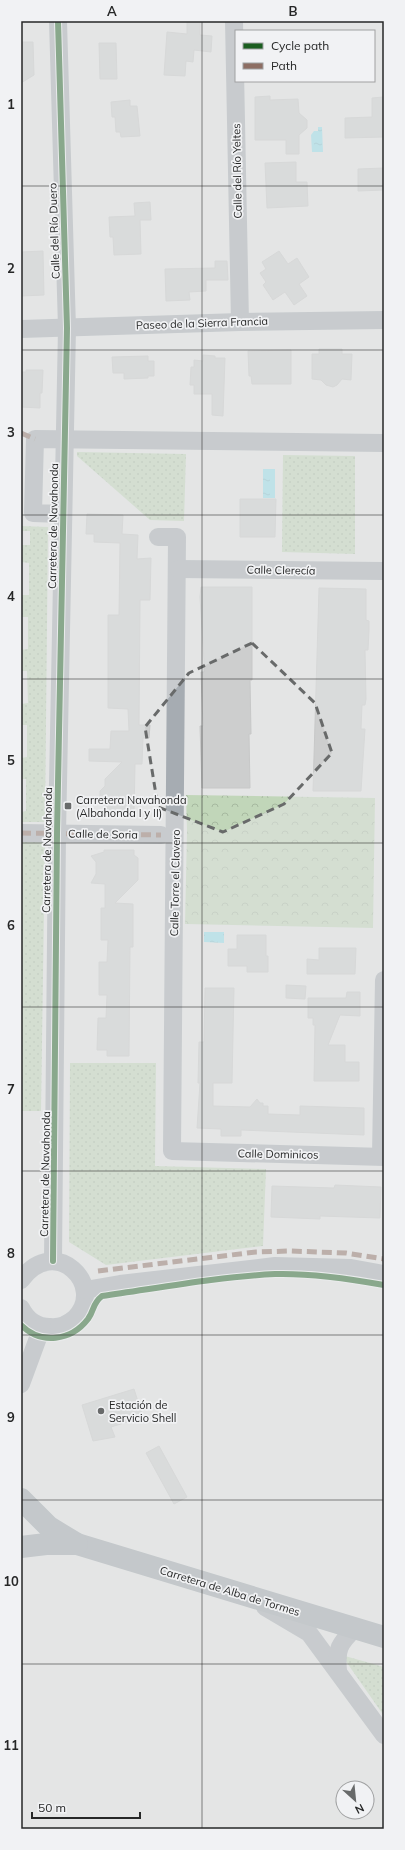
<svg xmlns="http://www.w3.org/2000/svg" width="405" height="1850" font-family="Mulish,sans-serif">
	<defs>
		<pattern id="grass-dots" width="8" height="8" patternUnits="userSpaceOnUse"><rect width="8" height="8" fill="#c1d6b9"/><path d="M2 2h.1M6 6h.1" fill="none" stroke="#a6b89f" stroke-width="1.8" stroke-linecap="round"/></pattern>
		<pattern id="park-crowns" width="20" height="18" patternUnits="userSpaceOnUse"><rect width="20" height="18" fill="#c1d6b9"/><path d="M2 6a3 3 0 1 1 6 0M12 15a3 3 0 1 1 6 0" fill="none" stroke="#a6b89f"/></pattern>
		<pattern id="water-ripples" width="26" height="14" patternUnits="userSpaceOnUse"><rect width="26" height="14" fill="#93ddeb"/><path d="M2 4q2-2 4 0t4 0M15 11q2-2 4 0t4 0" fill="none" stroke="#7fbeca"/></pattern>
	</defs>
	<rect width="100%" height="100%" fill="#e4e5e5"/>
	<!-- grass -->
	<g fill="url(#grass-dots)">
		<path d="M77,452L186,454L184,521L150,520L77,456Z"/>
		<path d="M283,455L355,456V554L282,552Z"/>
		<path d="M21,526L48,527L45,822H21V812L26,811V779H21V758L27,757V725H21V704L28,703L27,671H21V650L28,649V617H21V595H29V563L21,562V545H30V531H21Z"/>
		<path d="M21,841L45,842L41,1111H21Z"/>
		<path d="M70,1063H156L155,1166L266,1169L263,1246L106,1265L69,1242Z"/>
		<path d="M345,1656L384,1667V1716L345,1660Z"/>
	</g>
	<!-- park -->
	<path fill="url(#park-crowns)" d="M186,795L375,798L373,928L185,924L187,831Z"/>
	<!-- water -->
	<g fill="url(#water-ripples)">
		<path d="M318,127H322L323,152H312L311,135L314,131H318Z"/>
		<rect x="263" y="469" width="12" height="29"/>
		<path d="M204,932H224V943L204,942Z"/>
	</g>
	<!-- building -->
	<g fill="#cdcece" stroke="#c7c8c8">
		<path d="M187,21H200V35L212,36L211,52L194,50L193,62L186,61L185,76L164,75L167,32L187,34Z"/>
		<path d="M21,42H33L34,75L21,83Z"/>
		<path d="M99,43H116L117,79H100Z"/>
		<path d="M270,96V100L298,99L299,113L307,120V128L299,135V154H286V140H255V97Z"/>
		<path d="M383,97L384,137L345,138V118L372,117V98Z"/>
		<path d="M130,100V106H137L140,136L121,137L120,132H116L115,117H112L111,102Z"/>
		<path d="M296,162V182H307L308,206L267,208L265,163Z"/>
		<path d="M384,168V190L358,191V169Z"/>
		<path d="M150,202L151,220H140L141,254L114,255L113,237H110L109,217L135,216L134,203Z"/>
		<path d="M43,251L44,295L21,296V252Z"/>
		<path d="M279,251L288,264L297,258L309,277L299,284L307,296L294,305L285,292L273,300L263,285L266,282L260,273L266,269L262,262Z"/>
		<path d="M215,261H227L228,280H206V291L189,292L190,300L166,301L165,269L215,268Z"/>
		<path d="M319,349H342V354H352L351,380L342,379L337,385L333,387L326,385L321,380L312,379V354H319Z"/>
		<path d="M291,350V384H252L251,376H249L248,351Z"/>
		<path d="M203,355L215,356V358H225L223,416L212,415V394H194V385H190L191,367H194V360L203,361Z"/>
		<path d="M148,356V361H154V376H148V378L124,379V373H113L112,357Z"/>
		<path d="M26,370H43L42,393H40V408L21,407V372H26Z"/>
		<path d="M240,499H276L275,537H240Z"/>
		<path d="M87,514L123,515L122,534L138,535L137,559L151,558L150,600H140L139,725H150L149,738H143L142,764H135L134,815H105V805L100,800V791L105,786V779L122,762L89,761V749H110L111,731H129L128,709L108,708V615H119L120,543L94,542V534H86Z"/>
		<path d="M201,587H252V680H250L251,734H249L250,788H202L200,726H203L201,672H204V661L200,597Z"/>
		<path d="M319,588L366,589V620L369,621V630L368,650H365L366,699L365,705H362L361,729H365L361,791H313Z"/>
		<path d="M104,850H134V855L138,858V880L115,903L133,904V947H130L129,1056H107V1050H97L98,1018H106L107,995H99V962H107L108,940H101V908H105V884L91,883L96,874V862L91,856L104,852Z"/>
		<path d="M237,935H266V956H268V972H247V966H228V949H237Z"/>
		<path d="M319,948H356L355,974H307V959L319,960Z"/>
		<path d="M286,985L306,986L305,999L286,998Z"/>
		<path d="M205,988H234L232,1083H213V1106L250,1107L257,1099L260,1103H263V1106H268V1114L300,1115V1106L364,1108V1135L241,1130V1136H221V1129L197,1128L200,1083H198L199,1042H204Z"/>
		<path d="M347,992H360V1016L340,1015L328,1045H345V1062H359V1081H314L315,1025H313V1018H308V998H346Z"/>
		<path d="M335,1185L381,1187L380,1218L320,1216V1219L271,1217L272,1186L334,1188Z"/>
		<path d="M134,1389L143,1417L111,1427L115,1437L93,1441L82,1405Z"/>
		<path d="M159,1446L187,1497L174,1504L146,1453Z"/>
	</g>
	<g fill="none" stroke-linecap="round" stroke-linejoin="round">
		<!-- minor -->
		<g stroke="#a6acb2" stroke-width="18">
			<path d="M234,21L240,322"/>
			<path d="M21,329L240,322L384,320"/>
			<path d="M63,514L33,513L35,439L384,443"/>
			<path d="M158,537H177L172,1151L384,1157"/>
			<path d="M178,569L384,571"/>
			<path d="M21,833L161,835"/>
			<path d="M381,1156L384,980"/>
			<path d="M53,1261L57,834L67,328L58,21"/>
			<path d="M21,1280C55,1233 107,1286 75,1318C68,1324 59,1328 50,1327C37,1327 27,1320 21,1308"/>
			<path d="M85,1290L120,1284L275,1266L351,1268L384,1274"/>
			<path d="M21,1384L42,1327"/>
			<path d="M265,1607L309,1633L384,1735"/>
			<path d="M338,1671C336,1649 339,1644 355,1628"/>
		</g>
		<!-- major -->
		<g stroke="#9da4aa" stroke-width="22">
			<path d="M21,1499L49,1527L77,1544L384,1637"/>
			<path d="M21,1547L46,1544H77"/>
		</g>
		<!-- quiet -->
		<g stroke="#8d6e63" stroke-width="5" stroke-dasharray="10 5" stroke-linecap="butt">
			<path d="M21,433L35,439"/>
			<path d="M21,833L161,835"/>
			<path d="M98,1271L256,1252L290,1251L346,1253L384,1259"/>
		</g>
		<!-- cycleway casing -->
		<g stroke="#f1f2f4" stroke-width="8">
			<g id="cycleway">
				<path d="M53,1261L57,834L67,328L58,21"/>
				<path d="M21,1325C41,1345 71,1341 88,1319C95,1309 92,1304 102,1296C159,1288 217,1277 275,1274C309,1273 351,1279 384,1285"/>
			</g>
		</g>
		<!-- cycleway -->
		<use href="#cycleway" stroke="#1b5e20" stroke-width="6"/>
	</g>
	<!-- marked area -->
	<path d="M0 0H405V1850H0ZM252,643L315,703L332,753L284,804L223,832L158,807L145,727L189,673Z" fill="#e4e5e5" fill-opacity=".55" fill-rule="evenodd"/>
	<path fill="none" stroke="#686a6a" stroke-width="3" stroke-dasharray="8 5" stroke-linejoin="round" d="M252,643L315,703L332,753L284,804L223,832L158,807L145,727L189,673Z"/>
	<!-- grid -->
	<path fill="none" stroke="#262727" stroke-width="1" stroke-opacity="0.55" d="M202,21V1829M21,186H384M21,350H384M21,515H384M21,679H384M21,843H384M21,1007H384M21,1171H384M21,1335H384M21,1500H384M21,1664H384"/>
	<!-- markers -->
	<g fill="#686a6a" stroke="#f1f2f4" stroke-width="1.5">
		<rect x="64" y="802" width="8" height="8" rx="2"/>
		<circle cx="101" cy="1411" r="4"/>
	</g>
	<g text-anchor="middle" stroke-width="3.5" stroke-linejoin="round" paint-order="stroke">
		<!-- street labels -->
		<g font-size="11" fill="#262727" stroke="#f1f2f4">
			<text transform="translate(237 171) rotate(-91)" y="4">Calle del Río Yeltes</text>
			<text transform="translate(54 231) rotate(-92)" y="4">Calle del Río Duero</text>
			<text transform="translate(202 323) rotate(-2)" y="4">Paseo de la Sierra Francia</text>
			<text transform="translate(53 526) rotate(-89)" y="4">Carretera de Navahonda</text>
			<text transform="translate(281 570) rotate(1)" y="4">Calle Clerecía</text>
			<text transform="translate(103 834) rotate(1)" y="4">Calle de Soria</text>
			<text transform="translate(47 850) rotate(-89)" y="4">Carretera de Navahonda</text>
			<text transform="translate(175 883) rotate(-89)" y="4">Calle Torre el Clavero</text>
			<text transform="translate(278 1154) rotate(1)" y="4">Calle Dominicos</text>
			<text transform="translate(45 1174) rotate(-89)" y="4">Carretera de Navahonda</text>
			<text transform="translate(230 1591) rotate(17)" y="4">Carretera de Alba de Tormes</text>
		</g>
		<!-- poi labels -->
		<g font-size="11" fill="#262727" stroke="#f1f2f4" text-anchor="start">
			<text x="76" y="804">Carretera Navahonda<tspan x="76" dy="13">(Albahonda I y II)</tspan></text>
			<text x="109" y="1409">Estación de<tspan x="109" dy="13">Servicio Shell</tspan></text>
		</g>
	</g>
	<!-- border -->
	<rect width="405" height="1850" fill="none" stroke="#f1f2f4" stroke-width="44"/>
	<!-- legend -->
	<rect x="235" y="30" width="140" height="52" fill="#f1f2f4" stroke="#a0a1a2"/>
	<rect x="243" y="43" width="20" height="6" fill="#1b5e20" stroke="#a0a1a2"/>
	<text x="271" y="50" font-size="12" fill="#262727">Cycle path</text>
	<rect x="243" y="63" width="20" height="6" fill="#8d6e63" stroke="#a0a1a2"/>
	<text x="271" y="70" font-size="12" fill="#262727">Path</text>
	<!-- north arrow -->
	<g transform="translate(355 1800) rotate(153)"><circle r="19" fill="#f1f2f4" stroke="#a0a1a2"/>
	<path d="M0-3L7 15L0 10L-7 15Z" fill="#686a6a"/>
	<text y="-6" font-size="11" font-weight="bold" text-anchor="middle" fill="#262727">N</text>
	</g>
	<!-- scale -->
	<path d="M32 1812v6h108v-6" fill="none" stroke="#262727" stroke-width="2"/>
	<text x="38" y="1812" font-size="12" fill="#262727" stroke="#f1f2f4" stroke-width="3" paint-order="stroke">50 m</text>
	<rect x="22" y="22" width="361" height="1806" fill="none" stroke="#262727" stroke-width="1.5"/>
	<g font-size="13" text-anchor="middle" font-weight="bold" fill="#262727">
		<text x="112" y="16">A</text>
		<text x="293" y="16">B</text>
		<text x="11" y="109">1</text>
		<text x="11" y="273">2</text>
		<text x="11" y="437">3</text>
		<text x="11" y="601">4</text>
		<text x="11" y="765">5</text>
		<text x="11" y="930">6</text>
		<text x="11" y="1094">7</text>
		<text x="11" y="1258">8</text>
		<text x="11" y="1422">9</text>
		<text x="11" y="1586">10</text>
		<text x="11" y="1750">11</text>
	</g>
</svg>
